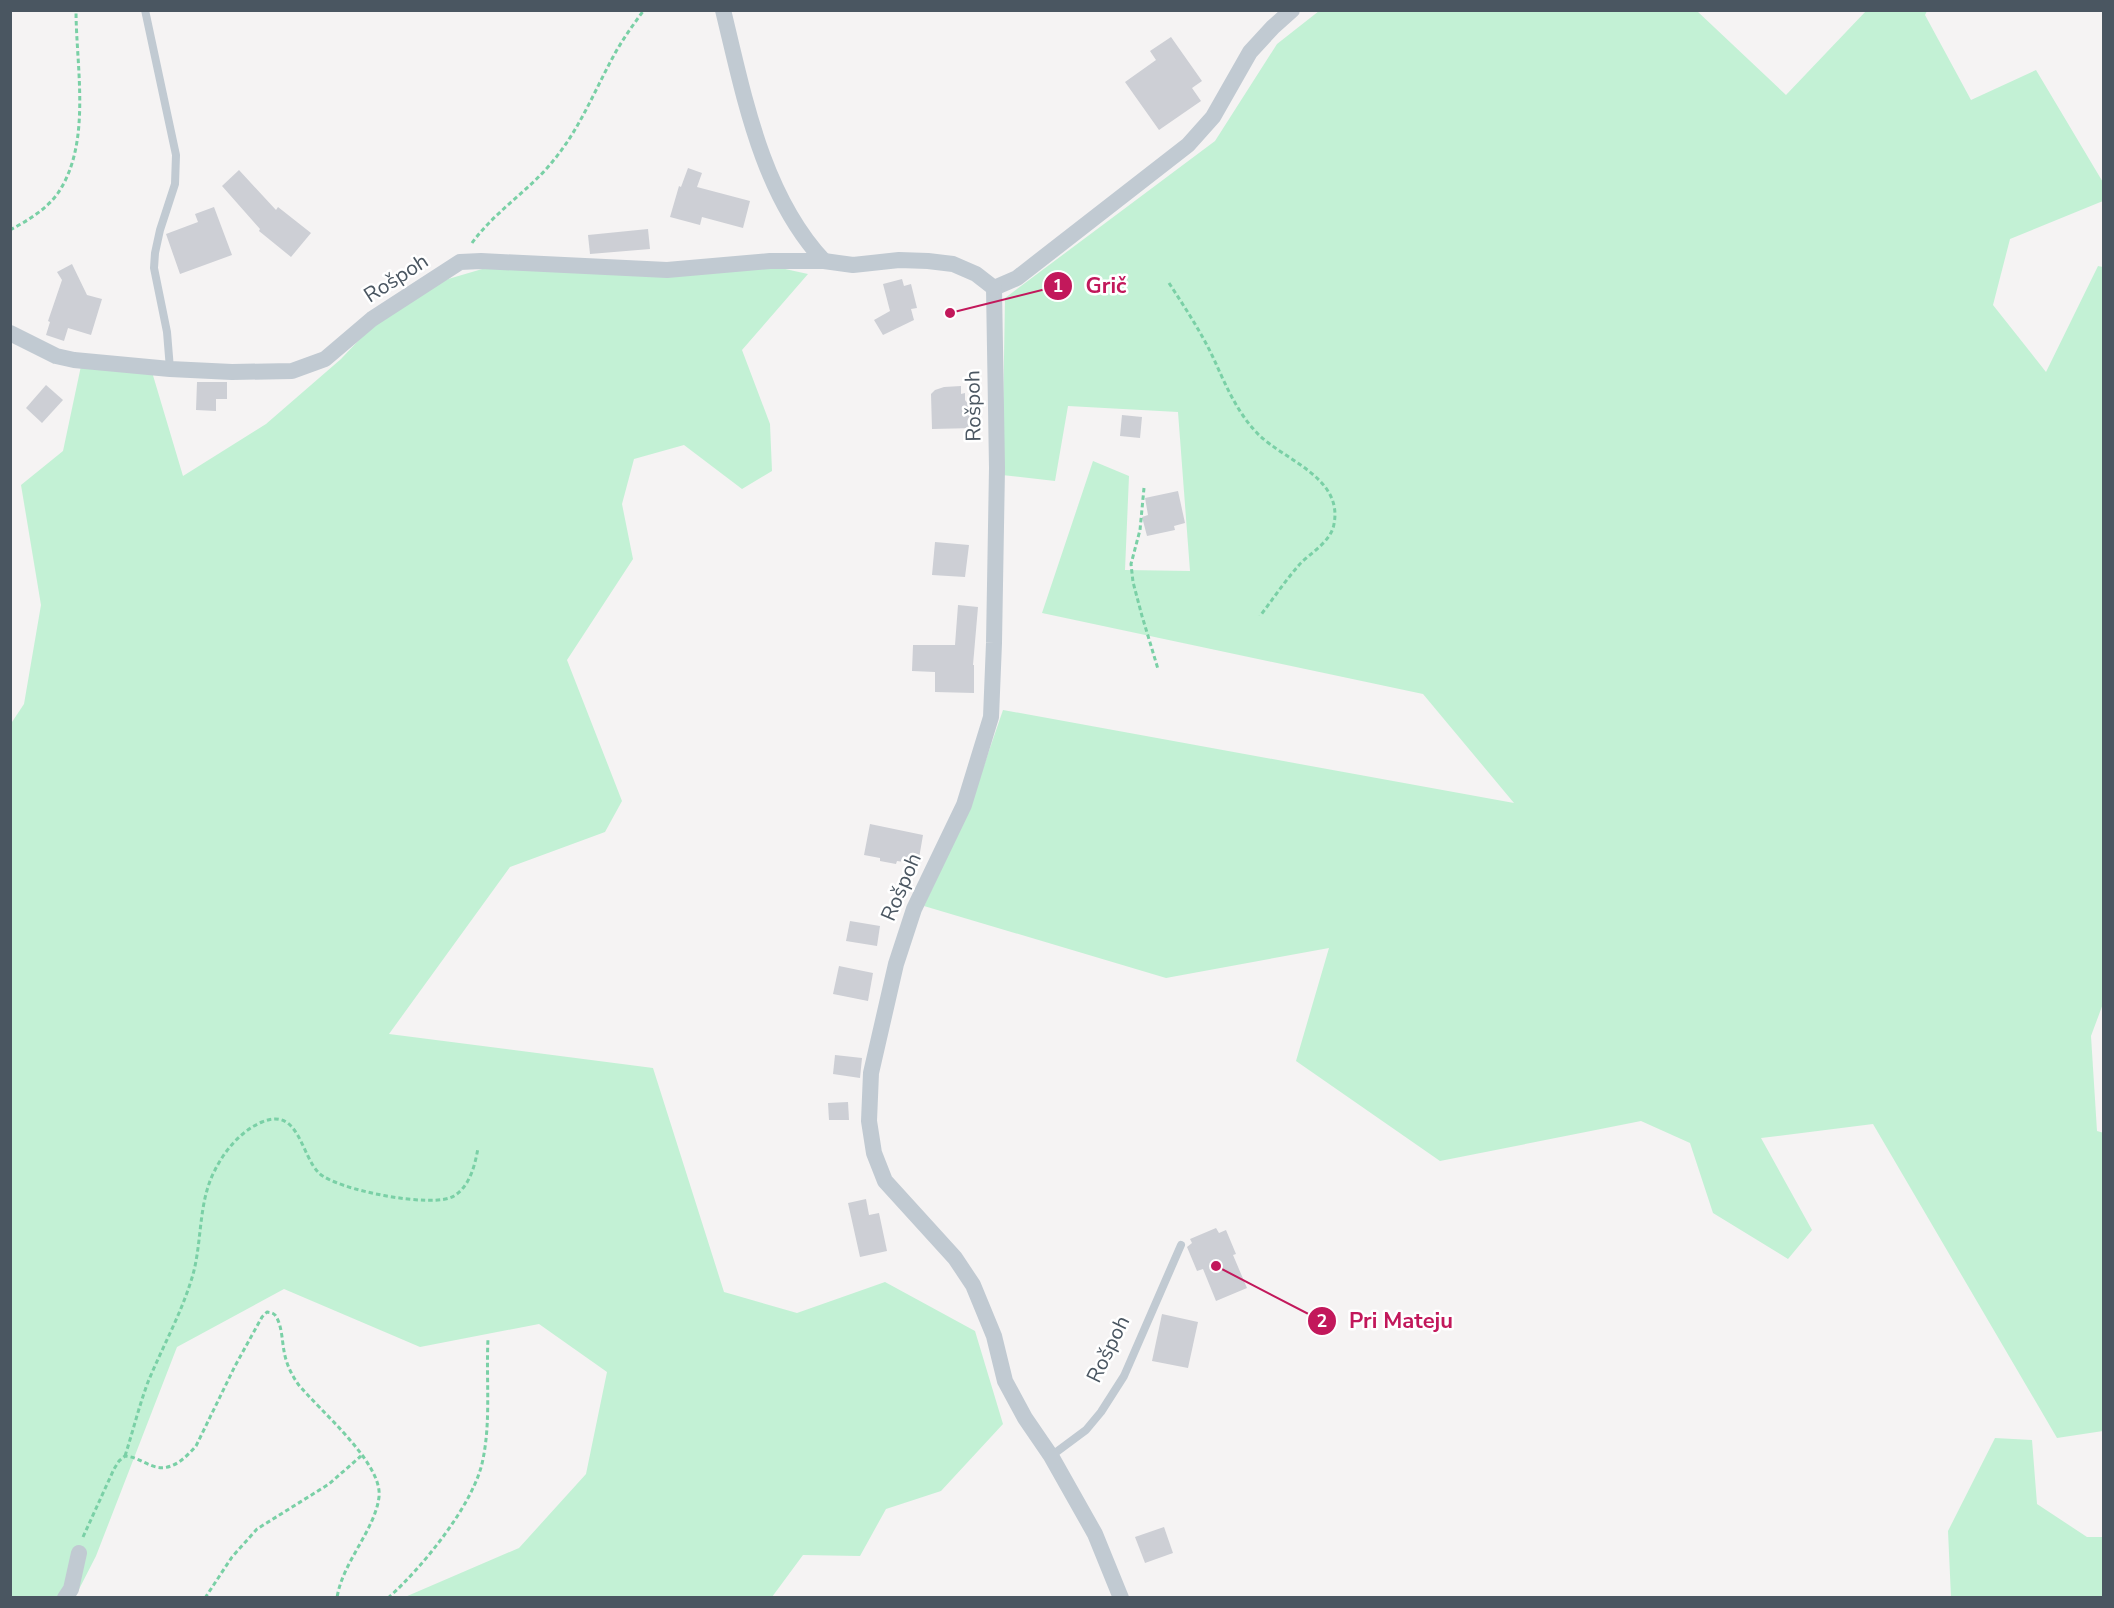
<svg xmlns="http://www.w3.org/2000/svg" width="2114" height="1608" font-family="'Nunito Sans',sans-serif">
	<rect width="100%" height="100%" fill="#f5f3f3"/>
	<!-- green -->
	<g fill="#c3f1d5">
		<path d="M1319,11H1697L1786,95L1866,11H1927L1925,15L1971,100L2036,70L2104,184L2103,201L2010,239L1993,305L2046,372L2098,266L2103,267L2104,1001L2091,1036L2097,1131L2104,1133L2103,1431L2057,1438L1873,1124L1761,1138L1812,1230L1788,1259L1713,1213L1690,1143L1641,1121L1440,1161L1296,1061L1329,948L1166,978L924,906L969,809L1003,710L1514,803L1423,694L1042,613L1093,461L1129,476L1125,570L1190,571L1178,412L1068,406L1055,481L1002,475L1005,298L1215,141L1277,44Z"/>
		<path d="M489,267H776L808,274L742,350L770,424L772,471L742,489L684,445L634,459L622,504L633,559L567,660L622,801L605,832L510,867L389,1034L653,1068L724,1292L797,1313L885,1282L975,1331L1003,1424L941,1491L886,1509L860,1556L803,1555L772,1597H405L519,1548L586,1474L607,1372L539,1324L420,1347L284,1289L177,1347L96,1556L75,1597L11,1598L10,725L24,704L41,605L21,485L63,451L81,366L152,372L183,476L266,424L341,359L376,322L438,282Z"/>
		<path d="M1995,1438L2032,1440L2037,1504L2087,1537H2103V1597H1951L1948,1531Z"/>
	</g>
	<!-- building -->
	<g fill="#cdcfd5">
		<path d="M1171,37L1202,81L1192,88L1201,101L1159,130L1125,82L1156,60L1150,51Z"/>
		<path d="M688,168L702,173L697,187L750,201L743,228L702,217L700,225L670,217L679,186L681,187Z"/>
		<path d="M239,170L276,210L278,207L311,233L291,257L259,231L260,229L222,186Z"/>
		<path d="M214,207L232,255L180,274L166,234L198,222L195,214Z"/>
		<path d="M648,229L650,249L590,254L588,235Z"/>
		<path d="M72,264L87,295L102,299L91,335L68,328L64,341L46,335L50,322L48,321L62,280L57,272Z"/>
		<path d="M902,279L904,286L911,284L917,308L911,309L914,320L883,335L874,320L890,311L883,284Z"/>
		<path d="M197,382H227V399H216V411L196,410Z"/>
		<path d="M46,385L63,400L42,423L26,408Z"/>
		<path d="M961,386V394L965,393V400L974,412L975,428L932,429L931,394L935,390L944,387Z"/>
		<path d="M1122,415L1142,417L1140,438L1120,436Z"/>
		<path d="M1178,491L1185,523L1174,526L1175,530L1147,536L1142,517L1148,515L1145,498Z"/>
		<path d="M935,542L969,545L965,577L932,575Z"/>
		<path d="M958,605L978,607L973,665H974V693L935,692V672L912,671L913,645H955Z"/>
		<path d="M870,824L923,835L918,864L897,861L896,864L880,861V858L864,855Z"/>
		<path d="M850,921L880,926L877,946L846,941Z"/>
		<path d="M839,966L873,973L868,1001L833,994Z"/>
		<path d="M835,1055L862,1058L860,1078L833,1074Z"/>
		<path d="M848,1102L849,1120H829L828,1103Z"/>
		<path d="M866,1199L869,1215L879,1213L887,1251L860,1257L848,1203Z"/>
		<path d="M1216,1228L1219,1233L1226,1230L1236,1254L1233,1255L1247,1288L1216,1301L1203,1269L1197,1271L1187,1247L1192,1243L1190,1239Z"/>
		<path d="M1162,1314L1198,1322L1188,1368L1152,1361Z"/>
		<path d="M1164,1527L1173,1553L1145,1563L1135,1537Z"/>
	</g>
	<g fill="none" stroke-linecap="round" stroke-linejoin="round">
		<!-- path -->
		<g stroke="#7ad0a6" stroke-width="3" stroke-dasharray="4.5 3" stroke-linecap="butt">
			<path d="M10,230C27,221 47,209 58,193C92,143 76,67 76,10"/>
			<path d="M472,243C494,212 529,191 553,161C579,130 594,92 613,57C622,40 633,25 644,10"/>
			<path d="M1169,283C1184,306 1199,329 1211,353C1225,383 1236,412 1259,435C1286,461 1343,478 1334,524C1331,542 1310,553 1299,565C1285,581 1273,599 1260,616"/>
			<path d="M1144,488L1140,530L1131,564L1133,582L1142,616L1158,669"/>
			<path d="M125,1456C133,1431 139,1406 148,1382C162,1348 180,1316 191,1281C203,1245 197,1204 215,1170C225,1150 241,1131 262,1122C299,1106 301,1156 319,1173C336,1190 434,1209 454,1196C470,1186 475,1165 478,1148"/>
			<path d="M83,1537L114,1469L119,1461L125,1456C137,1457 145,1464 156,1467C173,1471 186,1457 196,1446L235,1366L262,1317L267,1312C271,1313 272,1312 275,1315C282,1324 282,1341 284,1351C286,1363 291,1374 298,1384C319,1410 383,1463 379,1497C375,1530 342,1563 337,1598"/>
			<path d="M205,1598L232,1557L257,1529L329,1484L361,1456"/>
			<path d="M388,1598C422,1568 475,1503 483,1459C491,1420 486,1378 488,1339"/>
		</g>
		<!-- service -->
		<g stroke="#c1cad2" stroke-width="8">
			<path d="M145,10L176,155L175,184L160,230L155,253L154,268L167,332L170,369"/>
			<path d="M1051,1456L1086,1430L1101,1412L1124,1376L1181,1245"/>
		</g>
		<!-- minor -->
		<g stroke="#c1cad2" stroke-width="16">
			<path d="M723,10C744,96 762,195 824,261"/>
			<path d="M994,288L997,468L994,643L991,717L964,805L914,909L896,964L871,1073L869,1121L874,1153L885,1181L955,1258L973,1285L994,1336L1005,1381L1025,1418L1051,1456L1095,1534L1121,1598"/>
			<path d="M994,288L1017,278L1188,145L1213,117L1250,52L1273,27L1292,10"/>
			<path d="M10,333L56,356L74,360L170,369L232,372L292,371L325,359L372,319L460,262L481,261L667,270L770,261H824L853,265L899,260L928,261L953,264L976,274L994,288"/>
			<path d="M65,1598L71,1589L79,1553"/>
		</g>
	</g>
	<g text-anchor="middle" stroke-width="5" stroke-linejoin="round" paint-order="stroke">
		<!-- street labels -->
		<g font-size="21" fill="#4a5661" stroke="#fff">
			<text transform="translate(396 278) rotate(-33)" y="7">Rošpoh</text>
			<text transform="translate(973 406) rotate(-91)" y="7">Rošpoh</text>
			<text transform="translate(901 887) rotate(-67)" y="7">Rošpoh</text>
			<text transform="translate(1108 1349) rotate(-64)" y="7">Rošpoh</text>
		</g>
	</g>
	<!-- callouts -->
	<path fill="none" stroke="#c2185b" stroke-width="2" d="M950 313L1058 286M1216 1266L1322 1321"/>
	<g fill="#c2185b" stroke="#fff" stroke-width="2">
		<circle cx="950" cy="313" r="6"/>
		<circle cx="1216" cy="1266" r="6"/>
		<circle cx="1058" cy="286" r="15"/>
		<circle cx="1322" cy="1321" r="15"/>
	</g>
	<g font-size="18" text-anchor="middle" font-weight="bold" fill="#fff">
		<text x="1058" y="292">1</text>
		<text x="1322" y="1327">2</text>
	</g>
	<g font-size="22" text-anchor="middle" font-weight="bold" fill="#c2185b" stroke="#fff" stroke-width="5" stroke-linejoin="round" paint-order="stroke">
		<text x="1106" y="293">Grič</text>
		<text x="1401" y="1328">Pri Mateju</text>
	</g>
	<!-- border -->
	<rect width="2114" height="1608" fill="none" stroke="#4a5661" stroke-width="24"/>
</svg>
